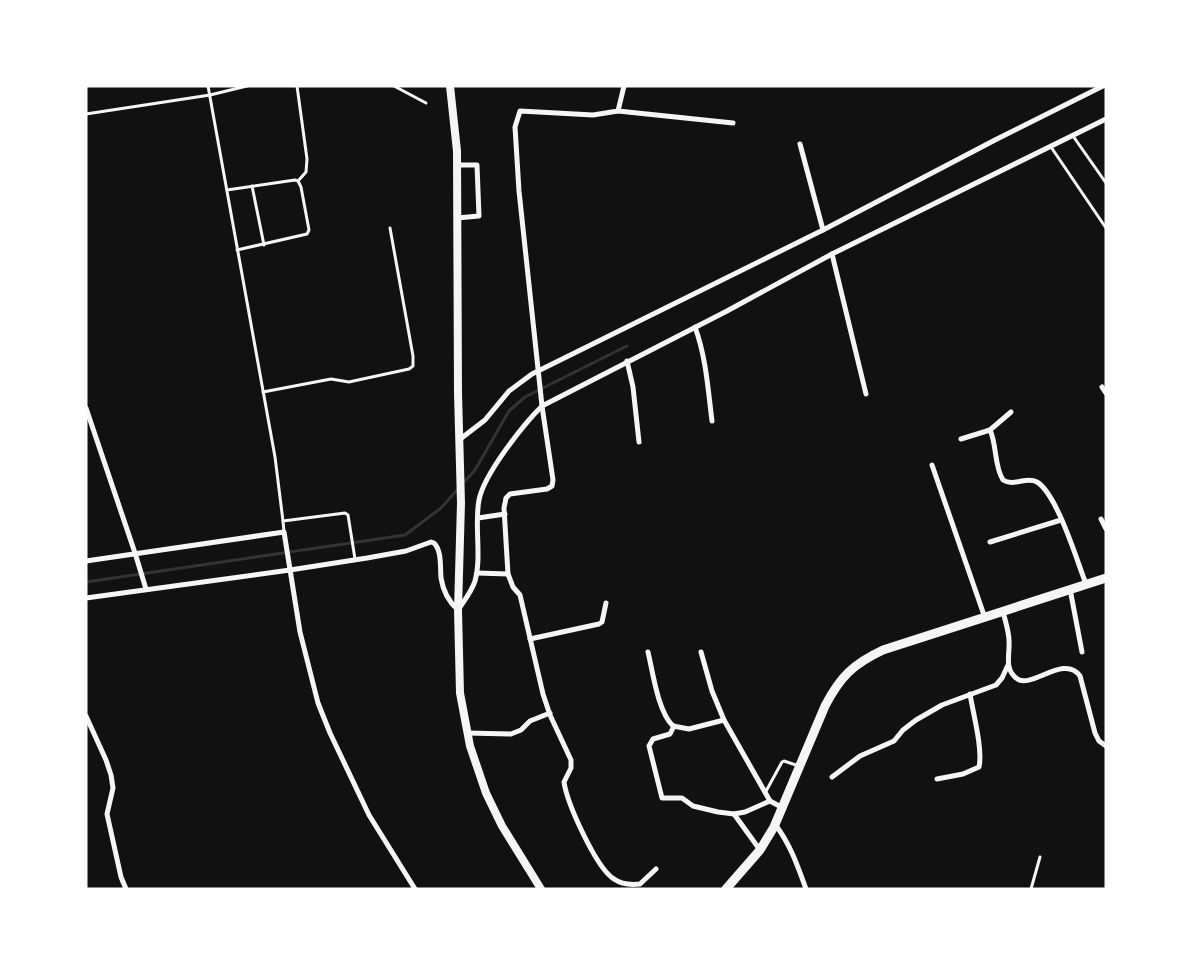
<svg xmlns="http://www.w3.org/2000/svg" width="1192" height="975" font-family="'Work Sans',sans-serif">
	<rect width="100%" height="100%" fill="#111"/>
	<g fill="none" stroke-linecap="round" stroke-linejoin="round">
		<!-- stream -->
		<path stroke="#333" stroke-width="3" d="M86,582L405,535L441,508L475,470L509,411L525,397L627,346"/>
		<!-- service -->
		<g stroke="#f5f5f5" stroke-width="3">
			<path d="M208,86L275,457L283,521"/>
			<path d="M297,86L307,159L306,172L298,181"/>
			<path d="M394,86L426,103"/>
			<path d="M86,114L210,95L247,86"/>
			<path d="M1073,136L1106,183"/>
			<path d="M1051,147L1106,228"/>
			<path d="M252,186L264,245"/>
			<path d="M227,190L295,180L298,181L301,187L309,230L307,234L237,250"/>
			<path d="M263,392L331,379L349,382L358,380L409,369L413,366V356L390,228"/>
			<path d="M284,532L283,521L345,513L348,515L355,559"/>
			<path d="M765,793L782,762L784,761L799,766"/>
			<path d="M1031,889L1040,857"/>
		</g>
		<!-- minor -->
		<g stroke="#f5f5f5" stroke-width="5">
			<path d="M624,86L618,111L593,115L520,111L515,127L519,191L542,406L553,480L552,486L547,489L510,494L506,498L504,508L508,574L513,587L520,595L543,694L550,715L571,760V768L564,782C567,803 596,868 614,879C621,884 631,885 640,884L656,869"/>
			<path d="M618,111L733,123"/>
			<path d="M800,144L823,230"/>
			<path d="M457,165H477L479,216L457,218"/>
			<path d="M832,254L866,394"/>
			<path d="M695,327C706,357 708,389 712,421"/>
			<path d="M627,361L633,387L639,442"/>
			<path d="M1102,387L1106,393"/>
			<path d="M86,408L135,553L146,589"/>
			<path d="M990,430L1011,412"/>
			<path d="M961,439L990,430C997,445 994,466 1003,480C1014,487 1026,476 1037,482C1057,494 1077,561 1086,584"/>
			<path d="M459,440L485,420L509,391L532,374L823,230L995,140L1103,86"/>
			<path d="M932,465L985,618"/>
			<path d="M478,518L505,514"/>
			<path d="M1101,519L1106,529"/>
			<path d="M990,542L1061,520"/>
			<path d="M86,561L284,532L300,632L318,703L330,733L369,815L415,889"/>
			<path d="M477,573L508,574"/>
			<path d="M1070,589L1082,652"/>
			<path d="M86,598L290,570L367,558L406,551L431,542L434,543C442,551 440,567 441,578C443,591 448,601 458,610C464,601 472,591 475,581C482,555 474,526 479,500C484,474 523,425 542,406L727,311L832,254L1106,119"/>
			<path d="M1003,611C1005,621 1009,631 1009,641C1010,654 1004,668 1016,678C1030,691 1064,653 1080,676L1095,733L1099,741L1106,746"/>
			<path d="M530,639L599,624L602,622L606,603"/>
			<path d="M648,652C653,673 658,712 673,726L689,729L724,720"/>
			<path d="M701,652L712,691L724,720L770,801L783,808"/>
			<path d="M86,716L106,760L111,775L113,788L107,814L121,877L126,889"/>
			<path d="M674,726L670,734L653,739L649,746L662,798H682L693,806L718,812L734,814L745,812L770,801"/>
			<path d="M467,733L511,734L521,730L530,721L550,713"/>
			<path d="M832,777L860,756L894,741L903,730L916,720L942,705L996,685L1002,678L1008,665"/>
			<path d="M937,779L963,774L979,767C983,749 973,713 970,694"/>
			<path d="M734,814L760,850"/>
			<path d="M775,824C791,846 797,864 806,889"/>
		</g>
		<!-- tertiary -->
		<path stroke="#f5f5f5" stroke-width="8" d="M450,86L457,151L458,393L461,503L458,610L460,693L470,746L486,793L502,826L541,889"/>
		<!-- secondary -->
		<path stroke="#f5f5f5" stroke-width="9" d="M726,889L760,850L774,827L825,706C840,677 853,664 883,650L1106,578"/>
	</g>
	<!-- border -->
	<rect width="1192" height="975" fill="none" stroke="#ffffff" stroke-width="175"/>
</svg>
